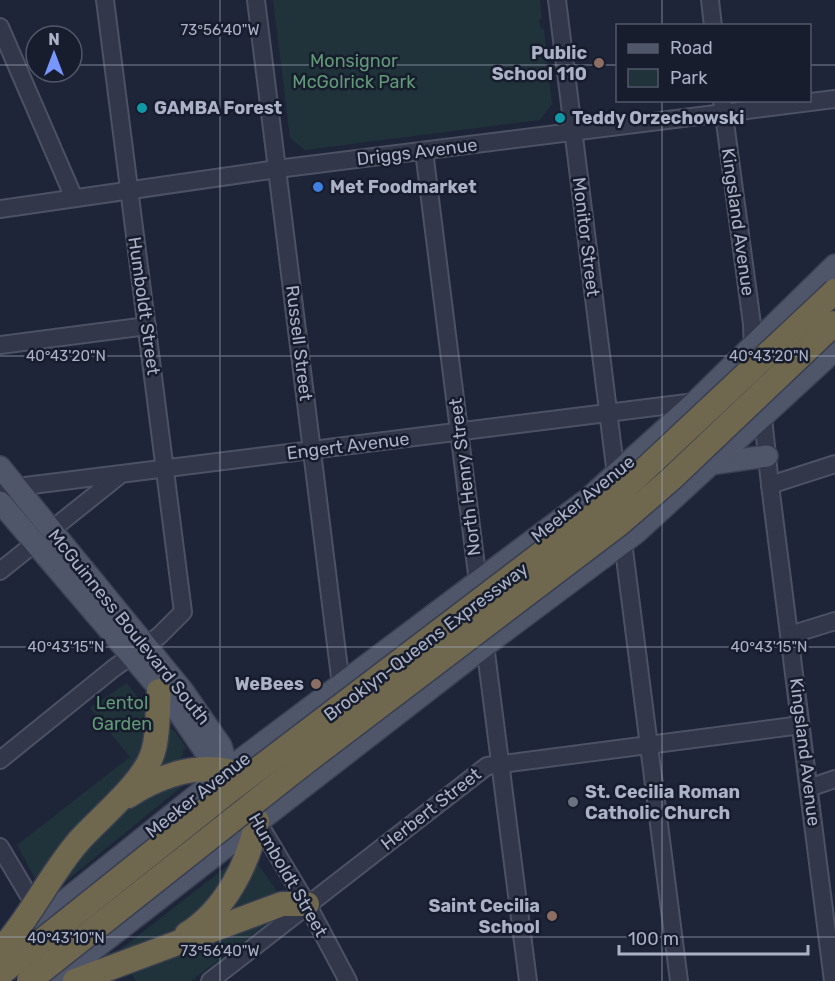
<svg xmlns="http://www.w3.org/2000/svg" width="835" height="981" font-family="Rubik,sans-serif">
	<rect width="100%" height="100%" fill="#1e2539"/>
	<!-- green -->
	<g fill="#20333a">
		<path d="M273,0H540L542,19H539L541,29H544L547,63H545L546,72H548L552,104L540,120L305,150L290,138Z"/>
		<path d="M127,683L143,705L148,718L142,762L37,882L17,845L130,757L90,708Z"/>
		<path d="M165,729L174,730L187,749L183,750V755L179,760L181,763L156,767Z"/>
		<path d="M184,779L185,784L60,886C70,868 96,833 111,821C134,803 159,792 184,779Z"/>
		<path d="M256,861L280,896L228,914Z"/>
		<path d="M231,863L228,880L176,933L116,953Z"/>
		<path d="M263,925L264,926L191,981H136L130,971Z"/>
	</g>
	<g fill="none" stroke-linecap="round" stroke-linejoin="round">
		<!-- minor casing -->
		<g stroke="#4c5264" stroke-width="20">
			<g id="minor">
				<path d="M256,0L341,685"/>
				<path d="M557,0L616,475"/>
				<path d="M710,0L713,26"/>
				<path d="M0,27L74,198"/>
				<path d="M722,100L752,324L753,353"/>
				<path d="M424,151L479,590"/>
				<path d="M0,209L277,169L835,99"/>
				<path d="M0,345L147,326"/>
				<path d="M760,407L763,417L770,485L833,981"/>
				<path d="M770,485L835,464"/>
				<path d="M0,489L695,402"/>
				<path d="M623,542L679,981"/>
				<path d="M0,571L120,475"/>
				<path d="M790,635L835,621"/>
				<path d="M484,637L528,981"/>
				<path d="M0,760L114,668L159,636L183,612L105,0"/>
				<path d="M809,788L835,779"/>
				<path d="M257,821L307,904L348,981"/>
				<path d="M0,847L38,911"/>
				<path d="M210,981L487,766L801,725"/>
			</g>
		</g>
		<!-- major casing -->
		<g stroke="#3b4153" stroke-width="24">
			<g id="major">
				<path d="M710,464L767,456"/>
				<path d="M0,467L183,691L221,746L228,771L235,782"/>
				<path d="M0,502L175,707L204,750L228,771"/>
				<path d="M12,943L243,758L589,498L695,402L835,265"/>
				<path d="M56,981L80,960L498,636L636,533L835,350"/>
			</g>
		</g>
		<!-- highway casing -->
		<g stroke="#393f50" stroke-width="27">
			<g id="highway">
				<path d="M128,796C158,777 192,764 228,771"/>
				<path d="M78,842C99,818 144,783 153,752C159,733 157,711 159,691"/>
				<path d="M187,934C225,910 248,865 257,821"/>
				<path d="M75,981L282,904H307"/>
			</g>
		</g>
		<!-- minor -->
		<use href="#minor" stroke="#323749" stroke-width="16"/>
		<!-- major -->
		<use href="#major" stroke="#4f566a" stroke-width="21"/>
		<!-- highway -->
		<use href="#highway" stroke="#70684e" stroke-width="24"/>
		<!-- highway-bridge casing -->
		<g stroke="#393f50" stroke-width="27" stroke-linecap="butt">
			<g id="highway-bridge">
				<path d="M0,951C30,918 49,876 78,842"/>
				<path d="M0,974L229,791L612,500L835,291"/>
				<path d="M29,981L303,764L619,524L671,479L835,323"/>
			</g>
		</g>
		<!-- highway-bridge -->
		<use href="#highway-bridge" stroke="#70684e" stroke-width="24"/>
	</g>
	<!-- ticks -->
	<path fill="none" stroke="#abb1c6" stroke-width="1.5" stroke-opacity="0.45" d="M220,0V981M662,0V26M0,65H36M72,65H618M810,65H835M662,100V981M0,356H835M0,647H835M0,937H835"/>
	<!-- markers -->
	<g fill="#8d6e63" stroke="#171d2d" stroke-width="2">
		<circle cx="599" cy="63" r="6"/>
		<circle cx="316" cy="684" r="6"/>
		<circle cx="552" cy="916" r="6"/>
	</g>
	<g fill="#0f9aa8" stroke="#171d2d" stroke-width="2">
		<circle cx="142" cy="108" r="6"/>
		<circle cx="560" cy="118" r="6"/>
	</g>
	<circle fill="#3f7fe0" stroke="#171d2d" stroke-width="2" cx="318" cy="187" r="6"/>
	<circle fill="#6b7280" stroke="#171d2d" stroke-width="2" cx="573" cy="802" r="6"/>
	<g text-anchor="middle" stroke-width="5" stroke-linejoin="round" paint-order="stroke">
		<!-- poi labels -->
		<g font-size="18" font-weight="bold" fill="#abb1c6" stroke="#171d2d" text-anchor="start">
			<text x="587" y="59" text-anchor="end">Public<tspan x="587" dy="21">School 110</tspan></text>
			<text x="154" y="114">GAMBA Forest</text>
			<text x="572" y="124">Teddy Orzechowski</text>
			<text x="330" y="193">Met Foodmarket</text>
			<text x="304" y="690" text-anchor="end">WeBees</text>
			<text x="585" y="798">St. Cecilia Roman<tspan x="585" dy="21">Catholic Church</tspan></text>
			<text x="540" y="912" text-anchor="end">Saint Cecilia<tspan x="540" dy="21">School</tspan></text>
		</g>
		<!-- park labels -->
		<g font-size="18" fill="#619877" stroke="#171d2d">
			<text x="354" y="67">Monsignor<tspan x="354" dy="21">McGolrick Park</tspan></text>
			<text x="122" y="709">Lentol<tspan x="122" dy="21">Garden</tspan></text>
		</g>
		<!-- street labels -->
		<g font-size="18" fill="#abb1c6" stroke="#171d2d">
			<text transform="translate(417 152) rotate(-7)" y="6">Driggs Avenue</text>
			<text transform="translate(738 222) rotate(82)" y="6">Kingsland Avenue</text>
			<text transform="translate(586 237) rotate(83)" y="6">Monitor Street</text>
			<text transform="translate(144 306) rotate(82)" y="6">Humboldt Street</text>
			<text transform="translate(299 343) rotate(83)" y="6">Russell Street</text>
			<text transform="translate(348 446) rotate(-7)" y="6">Engert Avenue</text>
			<text transform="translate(465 477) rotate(-97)" y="6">North Henry Street</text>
			<text transform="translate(583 499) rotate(-39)" y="6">Meeker Avenue</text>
			<text transform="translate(129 627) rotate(51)" y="6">McGuinness Boulevard South</text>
			<text transform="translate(426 642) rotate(-37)" y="6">Brooklyn-Queens Expressway</text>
			<text transform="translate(805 752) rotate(83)" y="6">Kingsland Avenue</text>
			<text transform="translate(198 795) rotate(-38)" y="6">Meeker Avenue</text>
			<text transform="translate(431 809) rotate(-38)" y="6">Herbert Street</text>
			<text transform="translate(288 875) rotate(60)" y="6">Humboldt Street</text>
		</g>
	</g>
	<g font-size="15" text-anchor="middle" fill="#abb1c6" stroke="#171d2d" stroke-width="5" stroke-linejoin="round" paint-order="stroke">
		<text x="220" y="35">73°56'40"W</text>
		<text x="66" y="361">40°43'20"N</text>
		<text x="769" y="361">40°43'20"N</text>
		<text x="66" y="652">40°43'15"N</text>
		<text x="769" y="652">40°43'15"N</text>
		<text x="66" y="943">40°43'10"N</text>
		<text x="220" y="956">73°56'40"W</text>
	</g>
	<!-- legend -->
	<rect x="616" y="24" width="195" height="78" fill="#171d2d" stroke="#52586a" stroke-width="1.5"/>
	<rect x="628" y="44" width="30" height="9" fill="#4f566a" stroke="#52586a" stroke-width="1.5"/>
	<text x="670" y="54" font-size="18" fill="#abb1c6">Road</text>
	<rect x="628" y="69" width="30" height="18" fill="#20333a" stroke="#52586a" stroke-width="1.5"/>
	<text x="670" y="84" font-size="18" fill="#abb1c6">Park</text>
	<!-- north arrow -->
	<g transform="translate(54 54)"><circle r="28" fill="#171d2d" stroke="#52586a" stroke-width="1.5"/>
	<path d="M0-4.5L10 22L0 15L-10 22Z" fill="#7896ff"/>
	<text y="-9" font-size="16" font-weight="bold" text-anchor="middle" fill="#abb1c6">N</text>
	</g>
	<!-- scale -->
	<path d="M619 945v9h189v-9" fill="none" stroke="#abb1c6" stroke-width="3"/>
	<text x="628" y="945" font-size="18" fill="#abb1c6" stroke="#171d2d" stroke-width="4.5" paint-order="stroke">100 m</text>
</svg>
